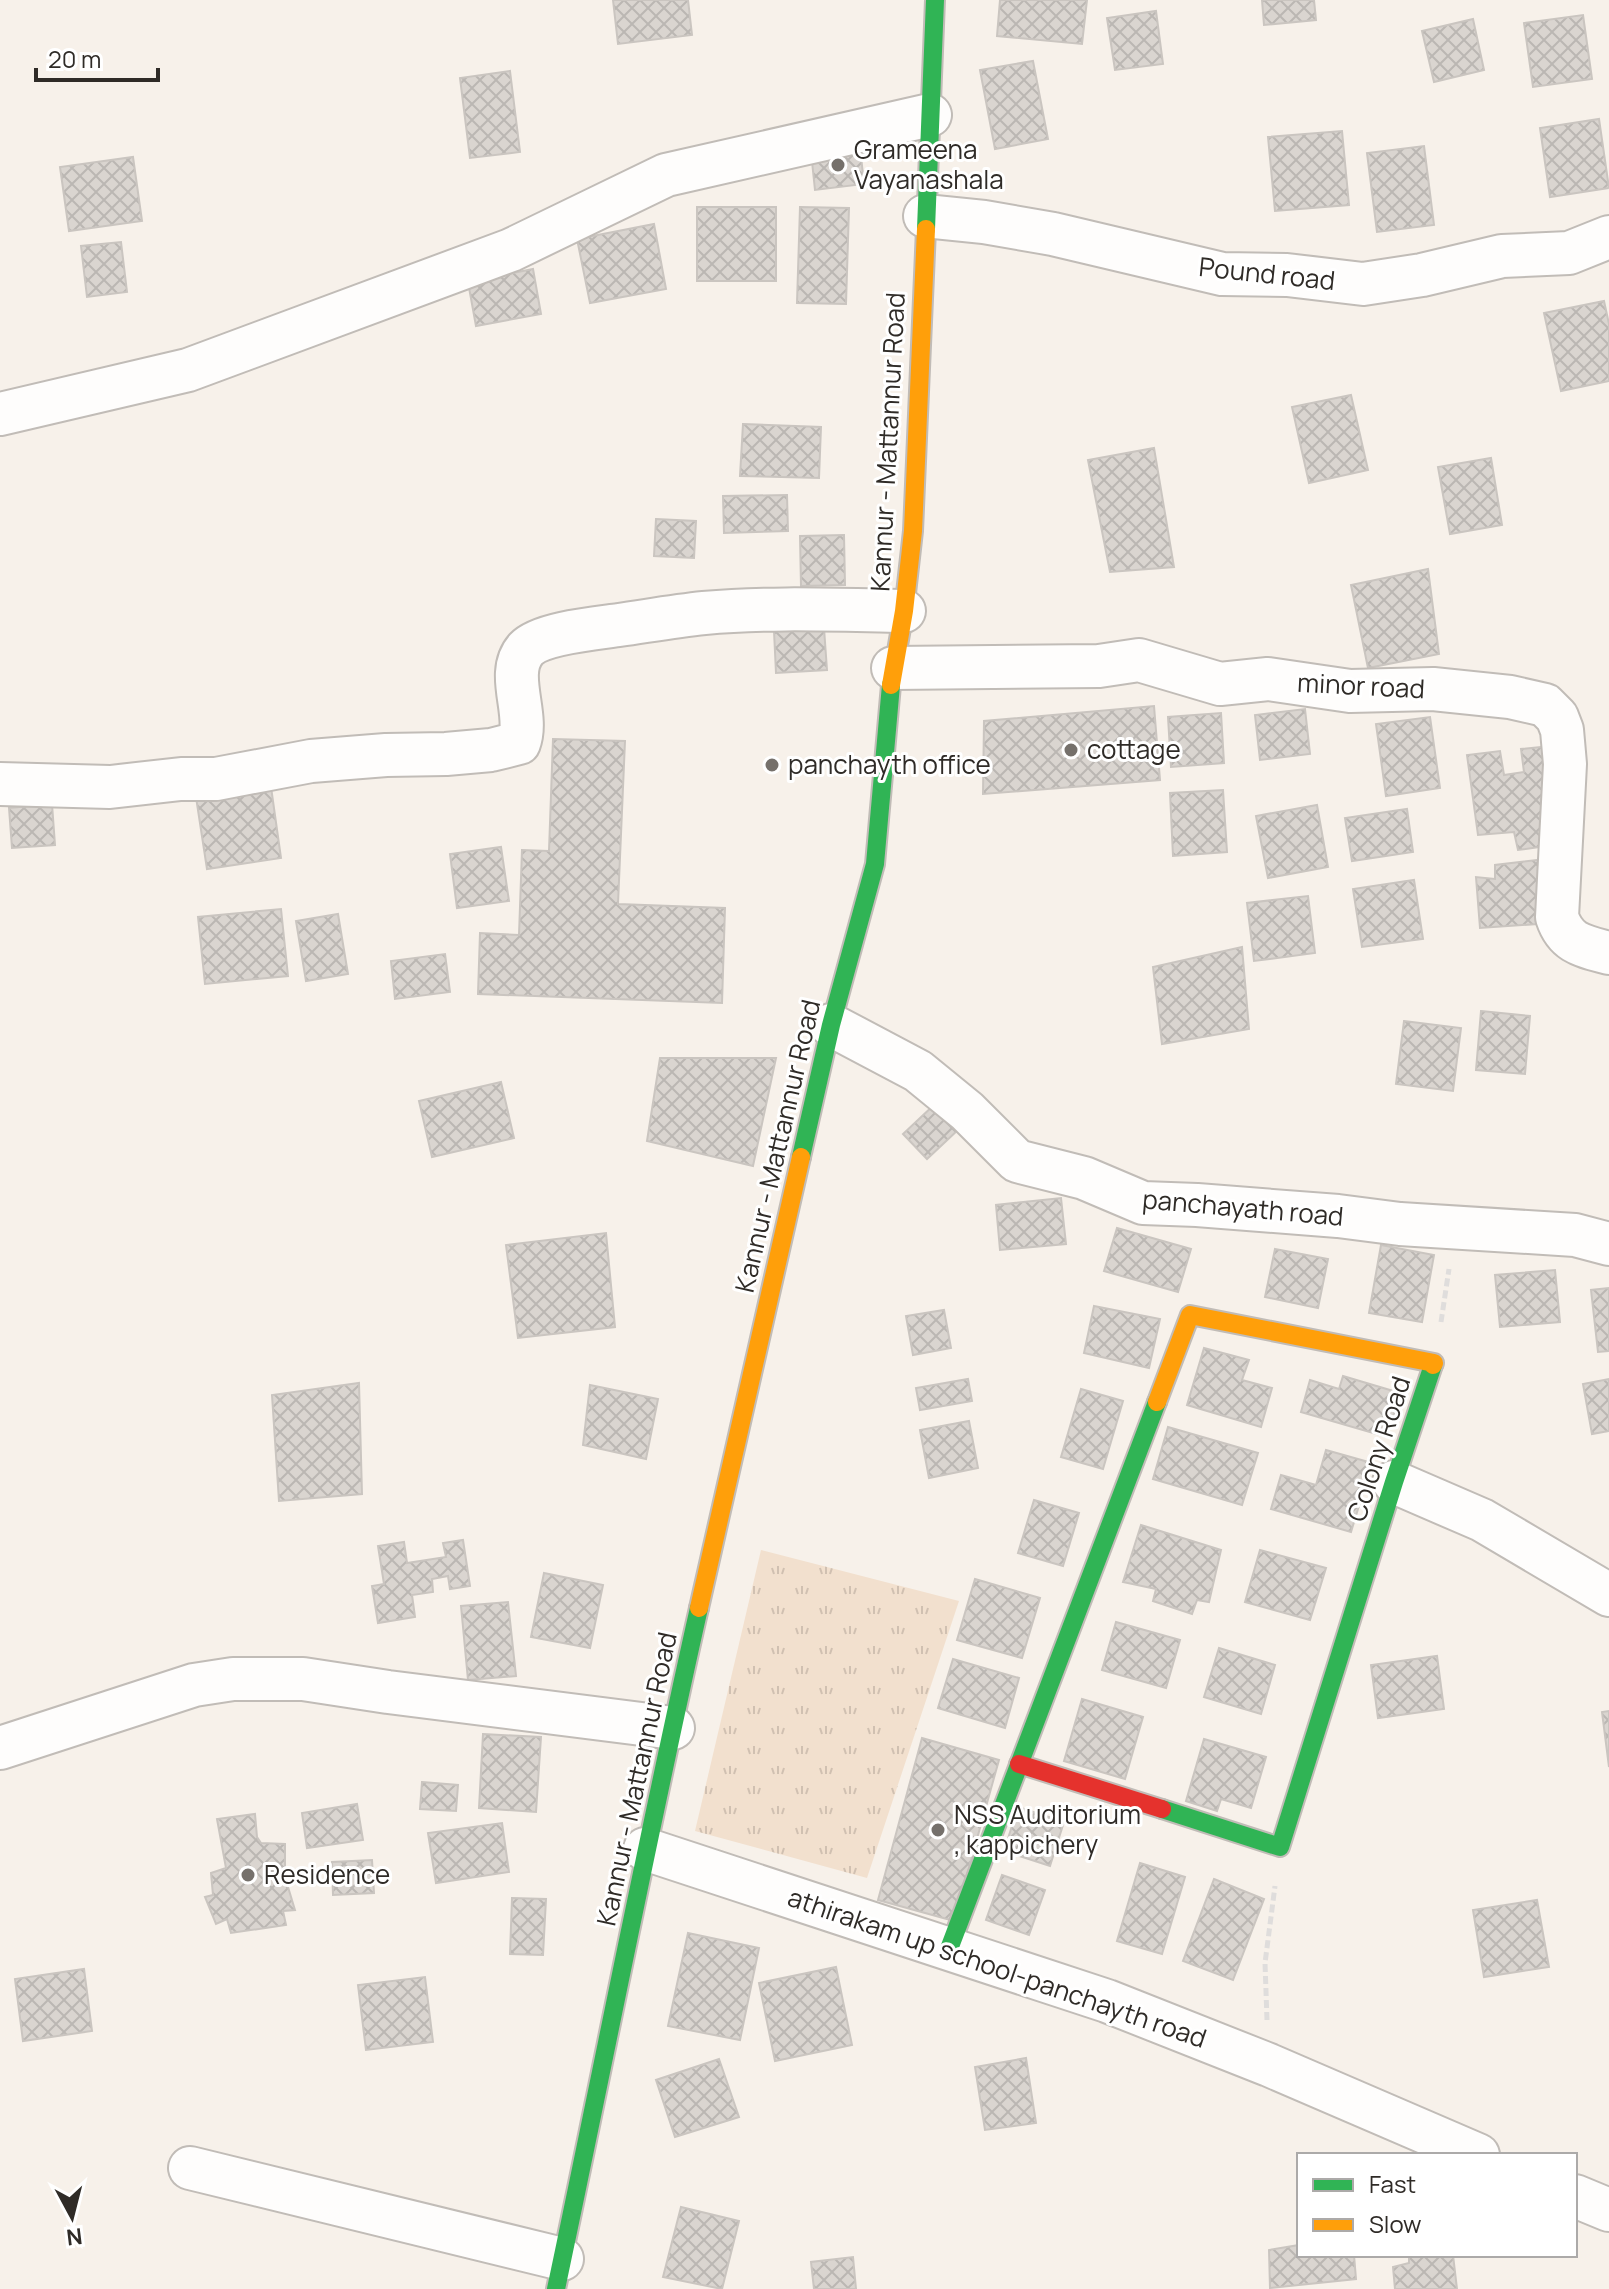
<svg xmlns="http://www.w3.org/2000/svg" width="1609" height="2289" font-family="Manrope,sans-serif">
	<defs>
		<pattern id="park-tufts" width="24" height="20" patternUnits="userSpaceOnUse" patternTransform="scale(2)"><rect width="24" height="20" fill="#f2e0ce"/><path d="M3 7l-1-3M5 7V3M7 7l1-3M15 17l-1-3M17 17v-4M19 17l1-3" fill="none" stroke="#d0c0b1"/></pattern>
		<pattern id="building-cross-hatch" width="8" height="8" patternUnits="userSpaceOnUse" patternTransform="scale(2)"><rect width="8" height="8" fill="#dad5d0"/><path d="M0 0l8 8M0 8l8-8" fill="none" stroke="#bbb7b3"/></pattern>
	</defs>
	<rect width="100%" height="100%" fill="#f7f1ea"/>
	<!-- park -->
	<path fill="url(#park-tufts)" d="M761,1550L959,1601L867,1878L695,1831Z"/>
	<!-- building -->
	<g fill="url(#building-cross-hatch)" stroke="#cac5c0" stroke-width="2">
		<path d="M613,0H688L692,35L618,44Z"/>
		<path d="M1000,0H1087L1082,44L997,36Z"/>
		<path d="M1262,0H1314L1316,20L1264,25Z"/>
		<path d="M1156,11L1163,64L1115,70L1107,18Z"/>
		<path d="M1583,15L1592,79L1533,87L1524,23Z"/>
		<path d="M1473,19L1484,70L1434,82L1422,31Z"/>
		<path d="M1033,61L1048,139L995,149L980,70Z"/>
		<path d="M510,71L520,152L470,158L460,78Z"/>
		<path d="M1599,119L1609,188L1550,197L1540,128Z"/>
		<path d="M1342,131L1349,205L1275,211L1268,137Z"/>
		<path d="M1424,146L1434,225L1377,232L1367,153Z"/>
		<path d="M860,147L864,184L815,190L811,152Z"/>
		<path d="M133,157L142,221L69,231L60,167Z"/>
		<rect x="697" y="207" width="79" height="74"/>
		<path d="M800,207L849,208L846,304L797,303Z"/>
		<path d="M654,224L666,289L590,303L577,239Z"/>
		<path d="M121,242L127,292L87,297L81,246Z"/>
		<path d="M533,269L541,314L476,326L468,282Z"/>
		<path d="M1604,301L1609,324V381L1561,391L1544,313Z"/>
		<path d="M1351,395L1368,470L1309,483L1292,407Z"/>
		<path d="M743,424L821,427L819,478L740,476Z"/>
		<path d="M1154,448L1174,567L1110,572L1088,460Z"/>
		<path d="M1491,458L1502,525L1450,534L1438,467Z"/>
		<path d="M787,495L788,531L724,533L723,496Z"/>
		<path d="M656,519L696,521L694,558L654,556Z"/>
		<path d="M844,535L845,585L801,586L800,536Z"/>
		<path d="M1428,569L1439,654L1368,668L1351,585Z"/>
		<path d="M824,628L827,670L776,673L774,631Z"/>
		<path d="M1154,706L1160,780L983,794L984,721Z"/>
		<path d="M1305,709L1310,754L1260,760L1255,715Z"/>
		<path d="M1221,713L1224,763L1171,767L1168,717Z"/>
		<path d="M1430,717L1440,788L1386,796L1376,724Z"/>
		<path d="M553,739L625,741L618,904L725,908L722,1003L478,994L480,933L519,935L522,850L549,851Z"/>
		<path d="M1550,746L1554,845L1518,850L1514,832L1478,835L1467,755L1500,751L1504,775L1524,772L1521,749Z"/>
		<path d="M271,787L281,858L207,869L196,797Z"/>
		<path d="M1223,790L1227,852L1173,856L1170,793Z"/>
		<path d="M52,804L55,845L12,848L9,808Z"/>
		<path d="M1317,805L1328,867L1268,878L1256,816Z"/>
		<path d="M1407,809L1413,852L1352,861L1345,818Z"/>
		<path d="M501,847L509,901L457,908L450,854Z"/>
		<path d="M1545,859L1552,923L1480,928L1476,877L1495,879V865Z"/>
		<path d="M1414,880L1423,939L1362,947L1353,889Z"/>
		<path d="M1308,896L1315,953L1254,961L1247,903Z"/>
		<path d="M281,909L288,976L205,984L198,917Z"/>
		<path d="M338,914L348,974L306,981L296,921Z"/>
		<path d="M1242,947L1249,1029L1162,1044L1153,967Z"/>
		<path d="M445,954L450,992L395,999L391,961Z"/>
		<path d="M1481,1011L1530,1016L1525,1074L1476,1070Z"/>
		<path d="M1404,1021L1461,1028L1453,1091L1396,1084Z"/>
		<path d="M660,1058H776L753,1166L647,1141Z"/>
		<path d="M501,1082L514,1138L432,1157L419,1101Z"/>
		<path d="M935,1104L959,1129L927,1159L903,1134Z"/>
		<path d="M1061,1198L1066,1244L1000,1250L996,1205Z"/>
		<path d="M1117,1228L1191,1249L1178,1292L1104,1271Z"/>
		<path d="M606,1233L615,1327L518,1338L506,1245Z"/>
		<path d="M1381,1245L1434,1255L1422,1322L1369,1313Z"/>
		<path d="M1275,1249L1328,1259L1318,1308L1265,1297Z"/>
		<path d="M1555,1270L1560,1322L1500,1327L1495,1275Z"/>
		<path d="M1609,1288V1351L1598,1352L1591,1290Z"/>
		<path d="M1094,1306L1160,1319L1149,1368L1084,1353Z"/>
		<path d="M944,1310L951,1348L913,1355L906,1316Z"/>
		<path d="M1204,1348L1249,1360L1242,1380L1272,1388L1261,1427L1187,1405Z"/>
		<path d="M1343,1376L1400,1393L1387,1437L1301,1412L1310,1380L1339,1389Z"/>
		<path d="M968,1379L972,1401L920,1410L916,1388Z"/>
		<path d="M1609,1379V1431L1592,1434L1583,1384Z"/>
		<path d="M359,1383L362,1494L279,1501L272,1395Z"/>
		<path d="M590,1385L658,1399L646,1459L583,1445Z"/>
		<path d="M1081,1389L1123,1401L1103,1469L1061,1457Z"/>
		<path d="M969,1421L978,1468L929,1478L920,1430Z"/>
		<path d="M1168,1427L1258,1453L1242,1505L1153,1479Z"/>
		<path d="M1326,1450L1372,1463L1351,1532L1271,1509L1281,1475L1316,1485Z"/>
		<path d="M1034,1500L1079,1513L1063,1566L1018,1553Z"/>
		<path d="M1141,1525L1221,1550L1209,1602L1197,1600L1192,1614L1153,1601L1156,1589L1123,1582Z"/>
		<path d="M463,1540L470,1586L450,1589L448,1576L432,1579L433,1592L412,1595L415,1617L378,1623L372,1586L384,1584L378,1546L404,1542L407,1563L446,1557L443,1543Z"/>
		<path d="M1260,1550L1326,1568L1310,1620L1245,1602Z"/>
		<path d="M544,1573L603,1585L590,1648L531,1637Z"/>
		<path d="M975,1579L1040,1598L1022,1658L957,1640Z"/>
		<path d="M508,1602L516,1676L468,1680L461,1606Z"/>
		<path d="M1116,1622L1180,1640L1166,1688L1102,1670Z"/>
		<path d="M1219,1648L1275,1665L1261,1714L1204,1697Z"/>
		<path d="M1437,1656L1444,1709L1378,1718L1371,1665Z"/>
		<path d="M953,1659L1019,1678L1005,1728L938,1708Z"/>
		<path d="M1082,1699L1143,1717L1125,1779L1064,1761Z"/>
		<path d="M1609,1711V1767L1602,1712Z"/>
		<path d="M483,1734L541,1737L536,1812L479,1808Z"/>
		<path d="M922,1738L999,1760L954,1921L878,1900Z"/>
		<path d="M1204,1739L1266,1757L1251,1808L1221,1799L1217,1811L1186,1801Z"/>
		<path d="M422,1782L458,1785L456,1811L420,1809Z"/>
		<path d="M357,1804L363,1840L307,1848L302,1813Z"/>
		<path d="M1018,1807L1064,1822L1050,1866L1004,1851Z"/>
		<path d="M255,1814L257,1837L261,1843L285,1844V1877L295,1910L283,1911L286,1925L231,1933L227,1919L216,1924L205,1897L213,1895L211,1873L226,1868L217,1819Z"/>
		<path d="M502,1823L509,1872L436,1883L428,1833Z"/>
		<path d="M372,1860L374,1893L333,1895L332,1862Z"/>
		<path d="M1140,1863L1185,1877L1162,1954L1117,1941Z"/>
		<path d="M1002,1875L1045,1890L1029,1935L986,1920Z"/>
		<path d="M1214,1879L1264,1899L1233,1980L1183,1961Z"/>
		<path d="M512,1898L546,1899L543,1955L510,1954Z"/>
		<path d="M1537,1900L1549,1967L1484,1977L1473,1910Z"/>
		<path d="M688,1933L759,1948L740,2040L668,2026Z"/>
		<path d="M836,1967L852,2045L775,2061L759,1983Z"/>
		<path d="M84,1969L92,2031L23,2041L15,1979Z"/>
		<path d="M425,1977L433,2042L366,2050L358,1985Z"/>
		<path d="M1026,2058L1036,2123L985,2130L975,2067Z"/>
		<path d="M719,2059L739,2117L675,2137L656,2080Z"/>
		<path d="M681,2207L739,2221L722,2289L663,2277Z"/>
		<path d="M1299,2245V2255H1354L1356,2279L1270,2288L1269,2250Z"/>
		<path d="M1409,2255H1453L1457,2289H1395L1393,2267L1409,2263Z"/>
		<path d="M853,2257L856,2289H814L811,2262Z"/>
	</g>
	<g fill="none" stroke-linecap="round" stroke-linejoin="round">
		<!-- street casing -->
		<g stroke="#c1bcb7" stroke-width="46">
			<g id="street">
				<path d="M925,216L984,222L1053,234L1222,274L1287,275L1363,284L1422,275L1502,256L1569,253L1609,237"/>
				<path d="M0,414L188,370L511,250L666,175L930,115"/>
				<path d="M893,668L1099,666L1139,660L1220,684L1268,679L1350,691L1433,689L1510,697L1545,705L1557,717L1562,730L1565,764L1557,917C1566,944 1583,946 1609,953"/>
				<path d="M0,784L110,787L181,779H216L311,761L386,755L446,754L491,750L519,743C530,714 504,674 526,649C541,633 598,628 619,625C647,621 675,616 704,613C770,607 838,610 904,611"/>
				<path d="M831,1025L918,1071L967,1111L1017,1161L1084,1178L1143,1203L1197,1205L1338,1216L1400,1224L1575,1235L1609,1244"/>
				<path d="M1394,1482L1482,1520L1609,1595"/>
				<path d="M0,1748L194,1685L233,1679H303L388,1692L673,1728"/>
				<path d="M645,1849L1107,2001L1269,2065L1478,2155"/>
				<path d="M190,2168L562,2259"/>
				<path d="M1575,2196L1609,2210"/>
			</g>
		</g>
		<!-- fast casing -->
		<g stroke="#c1bcb7" stroke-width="22">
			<g id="fast">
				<path d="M926,229L935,0"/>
				<path d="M801,1157L831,1025L875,864L891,685"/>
				<path d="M1162,1809L1280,1847L1394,1482L1433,1365"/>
				<path d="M949,1949L1157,1402"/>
				<path d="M556,2289C604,2062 648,1834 699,1608"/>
			</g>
		</g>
		<!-- slow casing -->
		<g stroke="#c1bcb7" stroke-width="22">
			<g id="slow">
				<path d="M891,685L904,611L913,531L926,229"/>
				<path d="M1157,1402L1190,1315L1434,1363L1433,1365"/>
				<path d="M699,1608L801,1157"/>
			</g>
		</g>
		<!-- jam casing -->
		<g stroke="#c1bcb7" stroke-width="22">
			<path id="jam" d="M1019,1764L1162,1809"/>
		</g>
		<!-- path -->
		<g stroke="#dfdddc" stroke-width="5" stroke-dasharray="8 4" stroke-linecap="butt">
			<path d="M1441,1322L1449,1269"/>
			<path d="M1267,2020L1265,1963L1275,1886"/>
		</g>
		<!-- street -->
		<use href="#street" stroke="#fefdfc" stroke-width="42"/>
		<!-- fast -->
		<use href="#fast" stroke="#30b455" stroke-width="18"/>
		<!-- slow -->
		<use href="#slow" stroke="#ff9f0a" stroke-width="18"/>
		<!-- jam -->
		<use href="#jam" stroke="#e5322d" stroke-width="18"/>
	</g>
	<!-- markers -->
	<g fill="#75706b" stroke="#fff" stroke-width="3">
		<circle cx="838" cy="165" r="8"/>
		<circle cx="1071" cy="750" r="8"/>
		<circle cx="772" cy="765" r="8"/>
		<circle cx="938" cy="1830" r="8"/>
		<circle cx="248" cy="1875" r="8"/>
	</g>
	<g text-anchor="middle" stroke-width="6" stroke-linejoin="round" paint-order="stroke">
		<!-- poi labels -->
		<g font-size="26" fill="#2f2b27" stroke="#fff" text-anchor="start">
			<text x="854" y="159">Grameena<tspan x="854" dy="30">Vayanashala</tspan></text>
			<text x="1087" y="759">cottage</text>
			<text x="788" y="774">panchayth office</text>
			<text x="954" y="1824">NSS Auditorium<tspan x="954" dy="30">, kappichery</tspan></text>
			<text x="264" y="1884">Residence</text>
		</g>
		<!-- street labels -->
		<g font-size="26" fill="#2f2b27" stroke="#fff">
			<text transform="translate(1267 274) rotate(6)" y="9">Pound road</text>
			<text transform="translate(888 442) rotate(-87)" y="9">Kannur - Mattannur Road</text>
			<text transform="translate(1361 686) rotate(3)" y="9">minor road</text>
			<text transform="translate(778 1146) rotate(-77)" y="9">Kannur - Mattannur Road</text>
			<text transform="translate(1243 1208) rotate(5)" y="9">panchayath road</text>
			<text transform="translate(1379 1449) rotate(-72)" y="9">Colony Road</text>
			<text transform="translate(637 1779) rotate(-78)" y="9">Kannur - Mattannur Road</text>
			<text transform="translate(997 1968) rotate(19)" y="9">athirakam up school-panchayth road</text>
		</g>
	</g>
	<!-- legend -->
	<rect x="1297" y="2153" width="280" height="104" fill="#ffffff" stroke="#acaaa9" stroke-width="2"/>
	<rect x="1313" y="2179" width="40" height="12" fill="#30b455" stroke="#acaaa9" stroke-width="2"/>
	<text x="1369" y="2193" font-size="24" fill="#2f2b27">Fast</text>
	<rect x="1313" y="2219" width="40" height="12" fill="#ff9f0a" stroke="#acaaa9" stroke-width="2"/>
	<text x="1369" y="2233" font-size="24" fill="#2f2b27">Slow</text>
	<!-- north arrow -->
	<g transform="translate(72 2217) rotate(173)" stroke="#ffffff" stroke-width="6" paint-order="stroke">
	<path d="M0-6L14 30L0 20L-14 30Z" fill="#2f2b27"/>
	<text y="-12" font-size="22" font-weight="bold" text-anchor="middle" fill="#2f2b27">N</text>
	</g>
	<!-- scale -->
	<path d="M36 68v12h122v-12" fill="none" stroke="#2f2b27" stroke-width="4"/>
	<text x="48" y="68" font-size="24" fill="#2f2b27" stroke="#ffffff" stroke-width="6" paint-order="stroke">20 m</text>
</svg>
